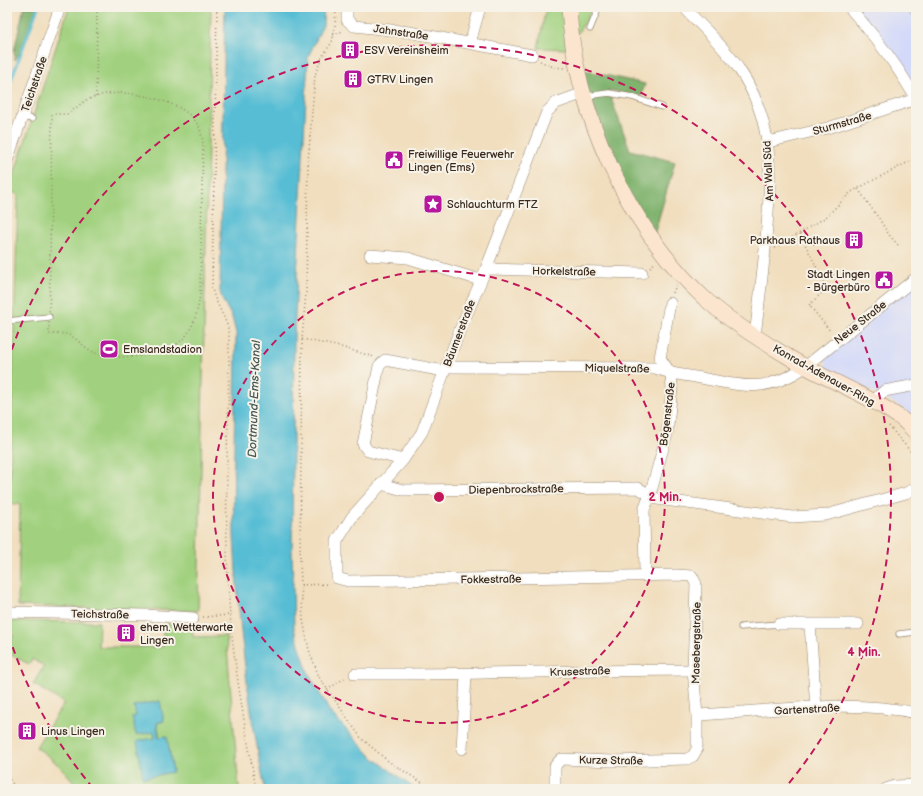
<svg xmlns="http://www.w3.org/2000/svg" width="923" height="796" font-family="'Balsamiq Sans',sans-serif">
	<rect width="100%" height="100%" fill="#f7f3e8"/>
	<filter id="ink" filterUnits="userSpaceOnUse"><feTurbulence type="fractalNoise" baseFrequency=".025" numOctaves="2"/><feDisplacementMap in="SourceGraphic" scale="8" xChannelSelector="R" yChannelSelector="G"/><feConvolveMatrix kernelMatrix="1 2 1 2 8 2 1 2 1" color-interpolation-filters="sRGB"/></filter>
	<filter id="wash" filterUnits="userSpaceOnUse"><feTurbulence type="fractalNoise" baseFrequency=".012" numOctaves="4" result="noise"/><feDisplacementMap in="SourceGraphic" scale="16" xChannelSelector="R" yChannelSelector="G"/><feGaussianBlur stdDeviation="0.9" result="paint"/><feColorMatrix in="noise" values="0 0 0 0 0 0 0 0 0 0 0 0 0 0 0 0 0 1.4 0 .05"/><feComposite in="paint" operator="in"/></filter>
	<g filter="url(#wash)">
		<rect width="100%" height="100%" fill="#f1debe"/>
		<!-- built -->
		<g fill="#d3d9f9">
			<path d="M852,7H916V93Z"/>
			<path d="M916,279V418L891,401L827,370L825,359L838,340Z"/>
		</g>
		<!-- green -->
		<g fill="#a1d17f" stroke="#6e7e4e" fill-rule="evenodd">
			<path d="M69,7H211L198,611L18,606L20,504H9L18,195L9,190Z"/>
			<path d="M546,7H592L586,21L566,49L538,48Z"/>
			<path d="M12,621L99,622L98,647H163V624H192L193,637L226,636L239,789H90L87,785L79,789C67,772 53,759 36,747L64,703L33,684L44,666L32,659L29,664L7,653V647H10L14,632L9,631ZM136,716L164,721L157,723L160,738L167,736L143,777L155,738L154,732L133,717Z"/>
		</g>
		<!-- forest -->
		<g fill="#80b36e" stroke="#5e6e46">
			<path d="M24,7H38L24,46L15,60L14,51Z"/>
			<path d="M578,69L645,84L641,96L608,90L630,150L675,162L654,235L625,193Z"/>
		</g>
		<!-- water -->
		<g fill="#56bdd4" stroke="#487479">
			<path d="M225,7H324L323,25L308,57L294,337L292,550L294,629L308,672L330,712L371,756L415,789H265C248,705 238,622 234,536C232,469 236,400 236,333L232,317L222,299L220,291Z"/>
			<path d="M160,701L164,721L157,723L159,737L167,736L173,772L143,778L137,741L155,738L154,732L136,735L132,717L136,716L134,706Z"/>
		</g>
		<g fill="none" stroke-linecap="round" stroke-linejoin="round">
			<!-- stream -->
			<path stroke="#56bdd4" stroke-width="3" d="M7,91L38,7"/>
		</g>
	</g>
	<g filter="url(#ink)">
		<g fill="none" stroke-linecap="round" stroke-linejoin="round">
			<!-- service casing -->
			<g stroke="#96846e" stroke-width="7">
				<g id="service">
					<path d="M590,29L599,7"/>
					<path d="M586,96L609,93L632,97L662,107"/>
					<path d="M23,117L32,119"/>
					<path d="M7,321L49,317"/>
					<path d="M741,627L779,624"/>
					<path d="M899,634L916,632"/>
				</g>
			</g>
			<!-- minor casing -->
			<g stroke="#96846e" stroke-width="12">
				<g id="minor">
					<path d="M347,7V20L354,26L409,32L532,55"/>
					<path d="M684,7C702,27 724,46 739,69C776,123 771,177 766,239C763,271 759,303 755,336"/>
					<path d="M849,7C874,35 898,66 916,99"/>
					<path d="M914,7L916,10"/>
					<path d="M470,43L480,7"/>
					<path d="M768,142L831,127L916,99"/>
					<path d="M7,161L60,7"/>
					<path d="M370,255L408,258L480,280"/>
					<path d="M486,269L642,273"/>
					<path d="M446,367L655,368C672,375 688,375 706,379C747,387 768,392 805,367L916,278"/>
					<path d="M873,401L884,391L916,385"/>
					<path d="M403,460L368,451L363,444L379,366L385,360L444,371"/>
					<path d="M381,484L403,490L638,488L657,499L792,517L826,515L906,493L916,488"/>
					<path d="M645,576L644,510L650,495L667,434L672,388L671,374L660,358L670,303"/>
					<path d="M7,612L146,615L193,618"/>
					<path d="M779,624H858"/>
					<path d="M810,625L816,708"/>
					<path d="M355,674C468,675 581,670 693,670"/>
					<path d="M697,715C767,712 848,698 916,713"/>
					<path d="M462,749L466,675"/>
					<path d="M555,789V766L561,759L612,761L687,759L693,756L697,749V715L693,670L696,584L692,576L676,575L348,581L337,578V541L352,517L403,460L422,432L459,332L486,269L547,112L556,103L584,93"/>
					<path d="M886,789L895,786L916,785"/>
				</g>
			</g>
			<!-- secondary casing -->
			<g stroke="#96846e" stroke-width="16">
				<path id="secondary" d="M569,7C574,110 628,227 703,297C728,320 758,339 787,356C822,378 862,392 896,415C904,419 910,427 916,433"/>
			</g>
			<!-- path -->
			<g stroke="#96846e" stroke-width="1.5" stroke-dasharray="1 3" stroke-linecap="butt">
				<path d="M217,7L212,288C215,304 226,316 229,333C229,427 223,521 230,615C235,673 246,731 256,789"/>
				<path d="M336,9L335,26L332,42L322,57L315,75L308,162L306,292L302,339L300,562L303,620L309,650L319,677L361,738L388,761L432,789"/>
				<path d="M333,35L343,31"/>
				<path d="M540,61L553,67L565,68"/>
				<path d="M121,93C144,94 186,103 198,125C201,129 201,136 203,140L200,294C198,310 195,324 185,337C168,357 119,361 95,353C86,349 74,336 67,334C62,333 55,334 49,334L52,114H68L86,100L104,94Z"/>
				<path d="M96,97L97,7"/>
				<path d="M7,177V182"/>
				<path d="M8,177L10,171"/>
				<path d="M858,189L880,220L889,235L900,247"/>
				<path d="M800,234L827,288L809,305L831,332"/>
				<path d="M775,248L826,217L851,192L916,158"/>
				<path d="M650,267L656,262"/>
				<path d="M673,293L676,285"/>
				<path d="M302,339L341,347L374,357"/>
				<path d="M912,396L913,412"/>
				<path d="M889,426L916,458"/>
				<path d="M301,585L329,584"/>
				<path d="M203,617L231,615"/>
				<path d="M327,690L346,677"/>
				<path d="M7,768L10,780L16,789"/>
			</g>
			<!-- service -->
			<use href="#service" stroke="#fff" stroke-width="5.5"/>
			<!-- minor -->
			<use href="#minor" stroke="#fff" stroke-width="11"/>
			<!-- secondary -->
			<use href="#secondary" stroke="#fbe5cf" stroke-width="15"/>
		</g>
	</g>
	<!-- distance rings -->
	<g fill="none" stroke="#c2185b" stroke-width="2" stroke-dasharray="7 5">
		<circle cx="439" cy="497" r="226"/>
		<path d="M93 788A452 452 0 0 1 8 633M8 361A452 452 0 1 1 785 788"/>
	</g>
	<!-- icons -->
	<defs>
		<g id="building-square" transform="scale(1)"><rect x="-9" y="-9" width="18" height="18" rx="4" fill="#b5179e" stroke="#f7f3e8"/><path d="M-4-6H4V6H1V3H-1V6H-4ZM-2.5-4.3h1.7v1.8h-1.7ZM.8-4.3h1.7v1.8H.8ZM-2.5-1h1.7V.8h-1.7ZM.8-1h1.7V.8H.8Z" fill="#fff"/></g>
		<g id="civic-square" transform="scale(1)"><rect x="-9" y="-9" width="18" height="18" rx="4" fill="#b5179e" stroke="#f7f3e8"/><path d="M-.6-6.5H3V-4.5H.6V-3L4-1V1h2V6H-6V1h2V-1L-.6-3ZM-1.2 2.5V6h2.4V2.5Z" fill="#fff"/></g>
		<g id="sight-square" transform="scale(1)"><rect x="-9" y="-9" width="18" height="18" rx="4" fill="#b5179e" stroke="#f7f3e8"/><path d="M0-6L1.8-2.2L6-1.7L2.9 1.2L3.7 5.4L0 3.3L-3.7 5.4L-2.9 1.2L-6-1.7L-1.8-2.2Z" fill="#fff"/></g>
		<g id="stadium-square" transform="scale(1)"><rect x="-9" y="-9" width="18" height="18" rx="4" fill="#b5179e" stroke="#f7f3e8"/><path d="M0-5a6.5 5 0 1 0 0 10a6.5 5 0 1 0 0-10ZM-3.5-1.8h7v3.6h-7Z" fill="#fff"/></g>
	</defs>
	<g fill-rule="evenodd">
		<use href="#building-square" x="350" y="50"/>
		<use href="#building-square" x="353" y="79"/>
		<use href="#civic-square" x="394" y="160"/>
		<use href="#sight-square" x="433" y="204"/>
		<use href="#building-square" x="854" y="240"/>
		<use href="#civic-square" x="884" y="280"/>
		<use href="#stadium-square" x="109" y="349"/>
		<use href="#building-square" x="126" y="633"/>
		<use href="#building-square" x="27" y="731"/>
	</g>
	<g text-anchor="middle" stroke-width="4" stroke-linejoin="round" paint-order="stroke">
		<!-- street labels -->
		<g font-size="11" fill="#3b2a1e" stroke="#f7f3e8">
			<text transform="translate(401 32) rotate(8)" y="4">Jahnstraße</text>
			<text transform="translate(34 84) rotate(-71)" y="4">Teichstraße</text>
			<text transform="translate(842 123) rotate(-16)" y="4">Sturmstraße</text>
			<text transform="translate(768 171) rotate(-93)" y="4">Am Wall Süd</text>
			<text transform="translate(564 271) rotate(1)" y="4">Horkelstraße</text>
			<text transform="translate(860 322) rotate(-38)" y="4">Neue Straße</text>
			<text transform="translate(459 333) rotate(-69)" y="4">Bäumerstraße</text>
			<text transform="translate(617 368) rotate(1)" y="4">Miquelstraße</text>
			<text transform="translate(824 375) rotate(29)" y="4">Konrad-Adenauer-Ring</text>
			<text transform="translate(667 414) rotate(-83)" y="4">Bögenstraße</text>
			<text transform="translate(516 489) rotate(-1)" y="4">Diepenbrockstraße</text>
			<text transform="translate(491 579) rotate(-1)" y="4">Fokkestraße</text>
			<text transform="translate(100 614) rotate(1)" y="4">Teichstraße</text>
			<text transform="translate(696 643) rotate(-89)" y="4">Masebergstraße</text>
			<text transform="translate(580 671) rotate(-2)" y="4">Krusestraße</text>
			<text transform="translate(807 709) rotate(-3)" y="4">Gartenstraße</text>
			<text transform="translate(611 760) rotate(1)" y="4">Kurze Straße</text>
		</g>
		<!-- poi labels -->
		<g font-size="11" fill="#3b2a1e" stroke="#f7f3e8" text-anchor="start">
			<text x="364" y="54">ESV Vereinsheim</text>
			<text x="367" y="83">GTRV Lingen</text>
			<text x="408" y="158">Freiwillige Feuerwehr<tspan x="408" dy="13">Lingen (Ems)</tspan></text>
			<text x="447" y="208">Schlauchturm FTZ</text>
			<text x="840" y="244" text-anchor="end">Parkhaus Rathaus</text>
			<text x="870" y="278" text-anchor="end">Stadt Lingen<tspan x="870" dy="13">- Bürgerbüro</tspan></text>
			<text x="123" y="353">Emslandstadion</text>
			<text x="140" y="631">ehem. Wetterwarte<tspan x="140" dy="13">Lingen</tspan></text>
			<text x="41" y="735">Linus Lingen</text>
		</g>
		<!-- water labels -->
		<g font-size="12" font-style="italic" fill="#435655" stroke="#f7f3e8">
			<text transform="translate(254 399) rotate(-88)" y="4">Dortmund-Ems-Kanal</text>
		</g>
	</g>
	<circle cx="439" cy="497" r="6" fill="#c2185b" stroke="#f7f3e8" stroke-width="2"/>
	<g font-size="12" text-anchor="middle" font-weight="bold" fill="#c2185b" stroke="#f7f3e8" stroke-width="4" stroke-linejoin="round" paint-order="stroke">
		<text x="665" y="501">2 Min.</text>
		<text x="864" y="656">4 Min.</text>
	</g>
	<!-- margin -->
	<rect width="923" height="796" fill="none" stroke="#f7f3e8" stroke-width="24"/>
</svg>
